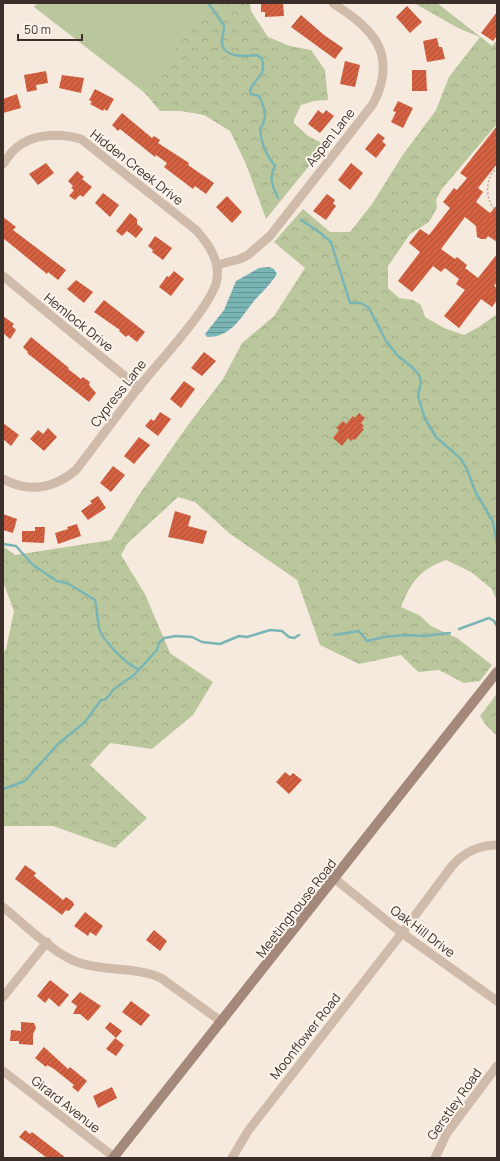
<svg xmlns="http://www.w3.org/2000/svg" width="500" height="1161" font-family="Manrope,sans-serif">
	<defs>
		<pattern id="forest-crowns" width="20" height="18" patternUnits="userSpaceOnUse"><rect width="20" height="18" fill="#bac79d"/><path d="M2 6a3 3 0 1 1 6 0M12 15a3 3 0 1 1 6 0" fill="none" stroke="#a1ab87"/></pattern>
		<pattern id="water-rules" width="6" height="5" patternUnits="userSpaceOnUse"><rect width="6" height="5" fill="#7ab5b6"/><path d="M0 2.5h6" fill="none" stroke="#659494"/></pattern>
		<pattern id="building-hatch" width="6" height="6" patternUnits="userSpaceOnUse"><rect width="6" height="6" fill="#d36040"/><path d="M-1 1l2-2M0 6l6-6M5 7l2-2" fill="none" stroke="#ac5036"/></pattern>
	</defs>
	<rect width="100%" height="100%" fill="#f6eadf"/>
	<!-- forest -->
	<g fill="url(#forest-crowns)">
		<path d="M179,3H250L251,11L268,37L290,46L311,50L325,70L328,100L314,101L301,105L293,122L308,136L326,145L266,219L246,164L230,131L204,115L181,111H160L144,92L134,84Z"/>
		<path d="M414,3H437L492,46L497,40V124L441,190L436,200L437,208L429,222L410,234L388,266V288L399,298L413,300L421,305L425,317L444,328L464,335L479,327L497,314V601L492,589L471,572L446,560C419,570 411,582 401,607L419,615L431,626L457,638L492,665L480,681L464,683L439,670L418,672L401,655L359,664L320,645L297,580L229,533L195,502L178,497L127,544L121,555L145,594L170,653L213,682L193,715L152,749L110,743L90,765L147,818L115,848L53,826H3V654L6,649L14,611L3,582V546L15,555L111,540L139,495L188,425L223,379L242,343L274,316L305,268L274,242L303,209L330,232H350L372,204L402,156L436,110L449,77L480,37L458,28Z"/>
		<path d="M496,695L497,697V736L485,724L480,716Z"/>
	</g>
	<!-- park -->
	<path fill="#bac79d" d="M37,3H209L144,92L34,7Z"/>
	<!-- water -->
	<path fill="url(#water-rules)" d="M269,267L274,269L277,274C270,285 262,292 254,301C240,318 232,337 207,337L205,334L224,310L236,281L259,268Z"/>
	<g fill="none" stroke-linecap="round" stroke-linejoin="round">
		<!-- stream -->
		<g stroke="#7ab5b6" stroke-width="2.5">
			<path d="M208,3L224,25C225,31 221,38 222,44C225,59 247,56 257,55L262,59C267,79 254,76 250,91L251,94L259,96C265,108 268,118 260,129C261,143 266,155 275,166C268,178 273,187 278,198"/>
			<path d="M301,220L319,232L331,242L350,303H361L369,308L386,341L398,356L412,367L419,375L421,382L418,396L425,419L436,437L460,458L467,469L475,491L493,522L497,545"/>
			<path d="M3,544L16,546L33,565L57,581L67,583L95,600C97,609 97,618 99,627C100,638 127,665 138,669"/>
			<path d="M459,629L489,618L494,621L497,626"/>
			<path d="M334,635L359,631L367,641L384,637L405,635L424,636L450,633"/>
			<path d="M3,789L25,781L58,744L85,722L101,700L106,699L114,689L134,675L157,650L159,643L164,638L176,636L192,637L202,642L220,644L239,636L247,637L270,630L282,631L289,637L294,638L299,635"/>
		</g>
	</g>
	<!-- building -->
	<g fill="url(#building-hatch)">
		<path d="M261,3H283L284,16L265,17V12H261Z"/>
		<path d="M407,6L422,22L410,33L396,17Z"/>
		<path d="M497,12V36L493,41L481,33Z"/>
		<path d="M301,15L324,35L343,48L335,59L291,27Z"/>
		<path d="M437,38L439,47H442L445,59L427,62L423,41Z"/>
		<path d="M345,61L360,65L355,87L340,84Z"/>
		<path d="M412,70H426L427,91H412Z"/>
		<path d="M46,71L48,83L36,85L37,90L27,92L24,75Z"/>
		<path d="M62,75L84,78L81,93L59,88Z"/>
		<path d="M95,89L114,99L107,111L104,109L103,111L90,104L92,102L89,100Z"/>
		<path d="M17,94L21,108L3,113V99Z"/>
		<path d="M398,101L413,108L403,128L391,122L396,112L393,111Z"/>
		<path d="M318,110L323,114L326,110L334,116L320,133L308,124Z"/>
		<path d="M122,113L152,138L154,136L160,140L158,143L189,163L188,165L214,183L206,194L195,186L193,189L185,183L164,167L167,163L156,155L155,157L120,129L118,131L112,125Z"/>
		<path d="M497,126V164L478,188L483,192L476,202L490,213L497,205V242L488,236L486,239H481L477,237L476,226L465,217L441,249L455,259L457,257L467,265L465,268L478,278L497,254V282L494,286L497,288V300L492,307L481,299L459,328L444,316L465,290L456,284L459,279L445,268L441,272L433,266L412,292L398,281L420,252L409,243L420,229L429,235L450,208L443,202L454,188L457,190L467,178L460,173Z"/>
		<path d="M378,133L385,138L382,141L386,145L376,158L365,149Z"/>
		<path d="M46,163L54,173L38,185L29,174Z"/>
		<path d="M351,163L363,173L350,190L338,180Z"/>
		<path d="M77,171L84,177L82,179L92,187L83,197L80,195L75,200L69,196L74,190L71,188L73,186L68,181Z"/>
		<path d="M103,193L119,205L110,217L95,203Z"/>
		<path d="M327,194L335,200L333,203L336,206L326,220L313,211Z"/>
		<path d="M227,196L242,212L232,223L216,207Z"/>
		<path d="M130,213L137,219V224L143,229L136,238L127,231L122,236L116,231Z"/>
		<path d="M3,217L16,227L13,230L66,270L58,280L48,272L47,274L3,238Z"/>
		<path d="M155,236L172,248L163,260L152,252L153,250L148,246Z"/>
		<path d="M174,271L184,279L171,296L159,287L167,276L169,277Z"/>
		<path d="M76,280L93,292L84,303L67,289Z"/>
		<path d="M104,300L145,332L137,342L128,335L126,337L119,331L120,330L94,312Z"/>
		<path d="M3,316L14,324L12,326L16,330L10,339L3,333Z"/>
		<path d="M31,337L69,368L68,369L81,379L83,377L90,382L89,385L96,393L89,402L27,353L28,352L23,347Z"/>
		<path d="M204,352L216,361L202,376L191,368Z"/>
		<path d="M184,381L195,389L181,408L170,399Z"/>
		<path d="M160,412L171,419L158,436L145,426L151,419L154,421Z"/>
		<path d="M359,413L365,418L361,423L364,426L362,428L364,429L355,440L353,439L351,441L348,438L342,446L333,438L339,430L336,428L343,421L346,424L353,416L355,418Z"/>
		<path d="M3,423L19,435L11,446L3,439Z"/>
		<path d="M48,428L57,437L44,451L30,439L38,430L43,434Z"/>
		<path d="M139,437L150,445L134,464L124,456Z"/>
		<path d="M113,466L125,475L111,492L100,483Z"/>
		<path d="M98,496L106,508L88,520L81,511L92,503L90,501Z"/>
		<path d="M175,511L191,516L188,526L207,531L203,544L168,537Z"/>
		<path d="M3,514L17,519L13,533L3,530Z"/>
		<path d="M77,524L81,536L58,544L55,533L68,529L67,527Z"/>
		<path d="M35,527H45L44,543L22,542V531H35Z"/>
		<path d="M285,772L290,776L293,773L302,780L289,794L276,782Z"/>
		<path d="M25,865L36,873L34,876L63,900L66,897L73,902L74,905L69,911L66,910L62,915L15,879Z"/>
		<path d="M85,912L103,926L96,936L90,932L88,936L74,926Z"/>
		<path d="M154,930L167,941L160,951L146,940Z"/>
		<path d="M50,980L69,995L59,1007L49,998L45,1003L37,996Z"/>
		<path d="M80,992L101,1006L88,1021L80,1014H73L77,1006L71,1002Z"/>
		<path d="M131,1001L150,1015L141,1026L122,1012Z"/>
		<path d="M21,1022L34,1023L36,1028L33,1034V1045L19,1044V1041H10L11,1030L21,1031Z"/>
		<path d="M110,1022L122,1031L116,1038L105,1028Z"/>
		<path d="M115,1038L124,1045L116,1056L106,1049Z"/>
		<path d="M44,1047L68,1069L70,1067L87,1081L78,1092L72,1087L74,1085L54,1069L47,1065L46,1067L35,1058Z"/>
		<path d="M112,1087L117,1098L98,1108L93,1096Z"/>
		<path d="M25,1130L30,1134L32,1132L66,1158H47L19,1137Z"/>
	</g>
	<g fill="none" stroke-linecap="round" stroke-linejoin="round">
		<!-- path -->
		<path stroke="#bca493" stroke-width="1.5" stroke-dasharray="2 2" stroke-linecap="butt" d="M494,209C485,198 485,177 497,168"/>
		<!-- street -->
		<g stroke="#d0baa9" stroke-width="9">
			<path d="M3,164C7,159 10,153 15,149C32,133 60,133 81,139L196,230C208,243 220,260 217,279C214,304 156,365 139,387C117,415 97,443 76,470C53,489 29,493 3,479"/>
			<path d="M217,265L240,259L248,255L270,236L373,104C386,79 389,52 367,30C358,19 344,11 333,3"/>
			<path d="M3,276L139,388"/>
			<path d="M335,879L402,933L497,1001"/>
			<path d="M3,907C23,923 54,954 77,962C104,972 134,966 161,978L222,1022"/>
			<path d="M3,997L47,942"/>
			<path d="M3,1071L114,1157"/>
			<path d="M232,1158L248,1131L402,933L452,866C463,853 479,845 497,845"/>
			<path d="M435,1158L447,1133L497,1066"/>
		</g>
		<!-- secondary -->
		<path stroke="#a4887a" stroke-width="10" d="M113,1158L497,672"/>
	</g>
	<g text-anchor="middle" stroke-width="4" stroke-linejoin="round" paint-order="stroke">
		<!-- street labels -->
		<g font-size="13" fill="#3c2f29" stroke="#fcf5ed">
			<text transform="translate(330 137) rotate(-52)" y="5">Aspen Lane</text>
			<text transform="translate(137 167) rotate(38)" y="5">Hidden Creek Drive</text>
			<text transform="translate(79 322) rotate(39)" y="5">Hemlock Drive</text>
			<text transform="translate(118 393) rotate(-52)" y="5">Cypress Lane</text>
			<text transform="translate(296 908) rotate(-52)" y="5">Meetinghouse Road</text>
			<text transform="translate(423 931) rotate(37)" y="5">Oak Hill Drive</text>
			<text transform="translate(305 1036) rotate(-52)" y="5">Moonflower Road</text>
			<text transform="translate(66 1104) rotate(38)" y="5">Girard Avenue</text>
			<text transform="translate(454 1104) rotate(-55)" y="5">Gerstley Road</text>
		</g>
	</g>
	<!-- border -->
	<rect width="500" height="1161" fill="none" stroke="#3c2f29" stroke-width="8"/>
	<!-- scale -->
	<path d="M18 34v6h64v-6" fill="none" stroke="#3c2f29" stroke-width="2"/>
	<text x="24" y="34" font-size="12" fill="#3c2f29" stroke="#fcf5ed" stroke-width="3" paint-order="stroke">50 m</text>
</svg>
